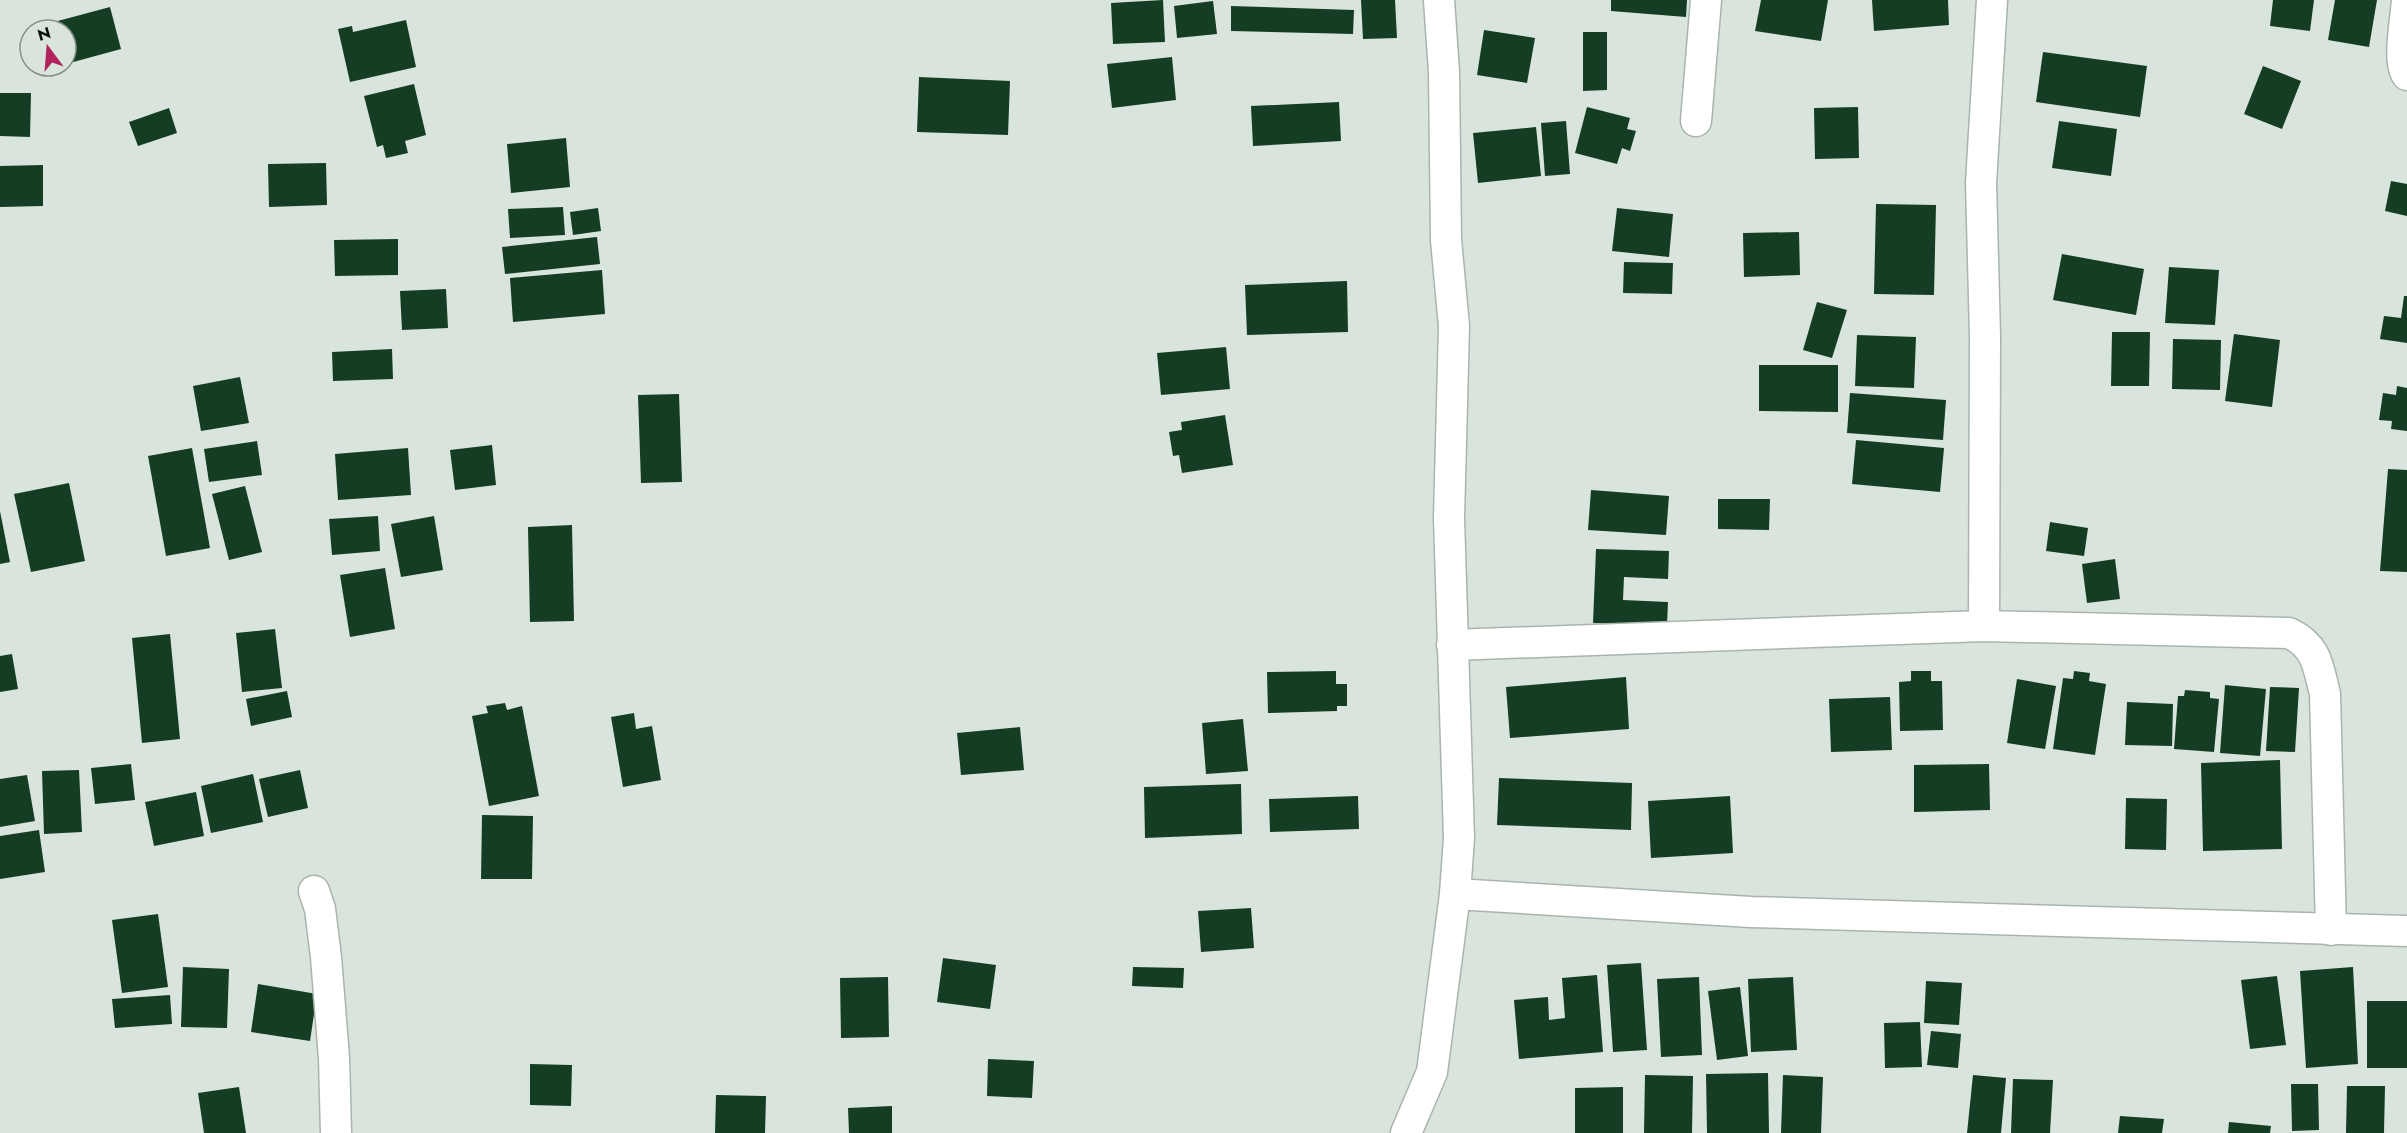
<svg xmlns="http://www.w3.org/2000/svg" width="2407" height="1133" font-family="Jost,sans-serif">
	<rect width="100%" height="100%" fill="#d9e5dc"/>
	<!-- building -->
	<g fill="#143d24">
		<path d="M1163,0L1165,42L1113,44L1111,3Z"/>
		<path d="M1361,0H1395L1397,38L1363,39Z"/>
		<path d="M1611,0H1687L1686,17L1611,11Z"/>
		<path d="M1761,0H1828L1821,41L1755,31Z"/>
		<path d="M1872,0H1948L1949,25L1874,31Z"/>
		<path d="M2273,0H2314L2310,31L2270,26Z"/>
		<path d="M2335,0H2377L2369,47L2328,40Z"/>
		<path d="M1213,1L1217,34L1177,38L1174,6Z"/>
		<path d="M1231,6L1354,10L1353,34L1231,31Z"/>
		<path d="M110,7L121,49L66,64V30H40L39,26Z"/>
		<path d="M406,20L416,67L350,82L338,29L352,26L353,32Z"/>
		<path d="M1484,30L1535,38L1527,83L1477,75Z"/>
		<path d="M1583,32H1607V90L1583,91Z"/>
		<path d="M2043,52L2147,66L2140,117L2036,102Z"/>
		<path d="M1172,57L1176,100L1112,108L1107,64Z"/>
		<path d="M2263,66L2301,81L2282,129L2244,114Z"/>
		<path d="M919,77L1010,81L1008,135L917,132Z"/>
		<path d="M414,84L426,135L405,141L408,153L386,158L383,145L377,147L364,96Z"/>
		<path d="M0,93H31L30,137L0,136Z"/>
		<path d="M1339,102L1341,141L1253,146L1251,106Z"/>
		<path d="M1587,107L1630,118L1627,129L1636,131L1630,151L1622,148L1617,164L1575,153Z"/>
		<path d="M1858,107L1859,158L1815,159L1814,108Z"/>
		<path d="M169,108L177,133L138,146L129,122Z"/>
		<path d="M1566,121L1570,174L1545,176L1541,123Z"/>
		<path d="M2059,121L2117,129L2111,176L2052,168Z"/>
		<path d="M1536,127L1541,176L1478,183L1473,133Z"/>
		<path d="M566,138L570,187L511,193L507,144Z"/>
		<path d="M326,163L327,205L269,207L268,164Z"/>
		<path d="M43,165V206L0,207V166Z"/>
		<path d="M2391,181L2407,184V216L2385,211Z"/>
		<path d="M1876,204L1936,205L1934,295L1874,294Z"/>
		<path d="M563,207L565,235L510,238L508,209Z"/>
		<path d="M598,208L601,231L573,235L570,212Z"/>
		<path d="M1617,208L1673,214L1669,257L1612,251Z"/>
		<path d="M1799,232L1800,275L1744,277L1743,233Z"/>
		<path d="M597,237L600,264L505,274L502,247Z"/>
		<path d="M398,239V275L335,276L334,240Z"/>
		<path d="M2062,254L2144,269L2136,315L2053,300Z"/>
		<path d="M1624,262L1673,263L1672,294L1623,293Z"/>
		<path d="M2169,267L2219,270L2215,325L2165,323Z"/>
		<path d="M602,270L605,314L513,322L510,278Z"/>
		<path d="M1347,281L1348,332L1247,335L1245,285Z"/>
		<path d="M446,289L448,328L402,330L400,291Z"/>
		<path d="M2404,296H2407V343L2380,339L2384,316L2401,318Z"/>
		<path d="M1817,302L1847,310L1832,358L1803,350Z"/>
		<path d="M2112,332H2150L2149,386H2111Z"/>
		<path d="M2234,334L2280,340L2272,407L2225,401Z"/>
		<path d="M1857,335L1916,337L1914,388L1855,386Z"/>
		<path d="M2173,339L2221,340L2220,390L2172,389Z"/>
		<path d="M1226,347L1230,389L1161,395L1157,353Z"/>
		<path d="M392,349L393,379L333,381L332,352Z"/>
		<path d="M1759,365H1838V412L1759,411Z"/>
		<path d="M240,377L249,423L201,431L193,386Z"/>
		<path d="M2397,386L2407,388V431L2391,429L2392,421L2379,420L2383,393L2396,395Z"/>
		<path d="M1850,393L1946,400L1943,440L1847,433Z"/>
		<path d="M679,394L682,482L641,483L638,395Z"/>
		<path d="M1225,415L1233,465L1182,473L1179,455L1173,456L1169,432L1182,430L1181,422Z"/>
		<path d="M1856,440L1944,448L1940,492L1852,484Z"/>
		<path d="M257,441L262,475L209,482L204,449Z"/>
		<path d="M492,445L496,485L455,490L450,450Z"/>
		<path d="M192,448L210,548L166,556L148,456Z"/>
		<path d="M408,448L411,495L338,500L335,454Z"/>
		<path d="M2388,469L2407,470V572L2380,571Z"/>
		<path d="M69,483L85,561L31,572L14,494Z"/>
		<path d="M245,486L262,552L229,560L212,494Z"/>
		<path d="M1591,490L1669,496L1666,535L1588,530Z"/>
		<path d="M1718,499H1770L1769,530L1718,529Z"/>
		<path d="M0,511L10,562L0,564Z"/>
		<path d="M378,516L380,551L332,555L329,519Z"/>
		<path d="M434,516L443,570L401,577L391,524Z"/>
		<path d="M2050,522L2088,528L2084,556L2046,551Z"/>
		<path d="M572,525L574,621L530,622L528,527Z"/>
		<path d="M1596,549L1669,551L1668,579L1624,577L1623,600L1668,602L1667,625L1593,623Z"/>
		<path d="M2115,559L2120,599L2087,603L2082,564Z"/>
		<path d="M385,568L395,629L350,637L340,575Z"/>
		<path d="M275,629L282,688L242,692L236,633Z"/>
		<path d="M170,634L180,739L142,743L132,638Z"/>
		<path d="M12,654L18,689L0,692V656Z"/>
		<path d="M1336,671V684H1347V706H1337V711L1268,713L1267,672Z"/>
		<path d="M1911,671H1931V681H1942L1943,730L1900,731L1899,682L1911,681Z"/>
		<path d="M2074,671L2090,673L2089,681L2106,684L2095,755L2053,749L2063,678L2073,679Z"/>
		<path d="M1626,677L1629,729L1510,738L1506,687Z"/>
		<path d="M2017,679L2056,686L2045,749L2007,743Z"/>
		<path d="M2225,685L2266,689L2260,756L2220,753Z"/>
		<path d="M2270,687L2299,688L2295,752L2266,751Z"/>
		<path d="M2185,690L2210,692V698L2219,699L2214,752L2174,749L2178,696H2184Z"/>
		<path d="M287,691L292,717L251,726L246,699Z"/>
		<path d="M1890,697L1892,750L1831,752L1829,699Z"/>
		<path d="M2127,702L2173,704L2172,746L2125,745Z"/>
		<path d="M505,703L507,710L522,706L539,796L489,806L472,716L488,713L486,706Z"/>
		<path d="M634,713L636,729L652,726L661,780L623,787L611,717Z"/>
		<path d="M1243,719L1248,771L1206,774L1202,723Z"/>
		<path d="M1020,727L1024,770L961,775L957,733Z"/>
		<path d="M2280,760L2282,849L2203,851L2201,763Z"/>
		<path d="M131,764L135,800L95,804L91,768Z"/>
		<path d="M1989,764L1990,810L1914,812V765Z"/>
		<path d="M79,770L82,832L44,834L42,771Z"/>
		<path d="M300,770L308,808L268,817L259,779Z"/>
		<path d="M253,774L263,822L211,833L201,786Z"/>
		<path d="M27,775L35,821L0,827V779Z"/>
		<path d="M1499,778L1632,783L1631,830L1497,825Z"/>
		<path d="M1241,784L1242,834L1145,838L1144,787Z"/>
		<path d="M196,792L204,836L154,846L145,802Z"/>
		<path d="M1358,796L1359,829L1270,832L1269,799Z"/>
		<path d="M1730,796L1733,853L1651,858L1648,801Z"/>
		<path d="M2126,798L2167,799L2166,850L2125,849Z"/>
		<path d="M482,815L533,816L532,879H481Z"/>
		<path d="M39,830L45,872L0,879V836Z"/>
		<path d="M1251,908L1254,948L1201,952L1198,911Z"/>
		<path d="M158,914L168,987L122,993L112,920Z"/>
		<path d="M943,958L996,965L990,1009L937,1002Z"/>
		<path d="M1641,963L1647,1050L1613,1052L1607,965Z"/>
		<path d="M183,967L229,969L227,1028L181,1027Z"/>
		<path d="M1133,967L1184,968L1183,988L1132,986Z"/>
		<path d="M2353,967L2358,1064L2306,1068L2300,971Z"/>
		<path d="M1597,975L1603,1052L1519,1059L1514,1000L1548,997L1549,1020L1565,1018L1562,978Z"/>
		<path d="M2277,976L2286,1045L2250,1049L2241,980Z"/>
		<path d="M888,977L889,1037L841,1038L840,978Z"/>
		<path d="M1699,977L1702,1055L1661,1057L1657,979Z"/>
		<path d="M1793,977L1797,1050L1751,1052L1748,979Z"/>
		<path d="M1926,981L1962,983L1959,1025L1924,1023Z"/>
		<path d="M258,984L317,994L310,1041L251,1032Z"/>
		<path d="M1740,987L1748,1056L1717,1060L1708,991Z"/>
		<path d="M170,995L172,1024L115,1028L112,999Z"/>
		<rect x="2367" y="1001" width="40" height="67"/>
		<path d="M1920,1022L1922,1067L1885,1068L1884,1023Z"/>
		<path d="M1931,1031L1961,1034L1958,1068L1927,1065Z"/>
		<path d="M988,1059L1034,1061L1032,1098L987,1096Z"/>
		<path d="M530,1064L572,1065L571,1106L530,1105Z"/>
		<path d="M1768,1073L1769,1133H1707L1706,1074Z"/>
		<path d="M1645,1075L1693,1076L1692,1133H1644Z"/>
		<path d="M1783,1075L1823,1077L1821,1133H1781Z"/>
		<path d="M1973,1075L2006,1078L2001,1133H1967Z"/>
		<path d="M2013,1079L2053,1080L2050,1133H2011Z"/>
		<path d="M2291,1084H2318L2319,1130L2292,1131Z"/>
		<path d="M2347,1086H2385L2384,1133H2346Z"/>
		<path d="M239,1087L246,1133H204L198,1093Z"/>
		<path d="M1623,1087V1133H1575V1088Z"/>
		<path d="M716,1095L766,1096L765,1133H715Z"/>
		<path d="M892,1106V1133H849L848,1108Z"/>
		<path d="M2120,1116L2164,1119L2162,1133H2118Z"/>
		<path d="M2229,1122L2271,1126L2270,1133H2228Z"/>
	</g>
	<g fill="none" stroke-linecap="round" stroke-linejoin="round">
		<!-- minor casing -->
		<g stroke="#a9b5ac" stroke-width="33">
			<g id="minor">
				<path d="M2407,0C2406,17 2397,62 2407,75"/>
				<path d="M1696,121L1706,0"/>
				<path d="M1984,626L1985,336L1981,183L1992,0"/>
				<path d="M1452,645L1984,626L2289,633C2317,646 2318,666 2325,694L2331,930"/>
				<path d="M314,891L320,909L326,957L334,1058L336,1133"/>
				<path d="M1455,894L1751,912L2407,931"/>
				<path d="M1406,1133L1432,1072L1455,894L1459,838L1449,518L1454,326L1446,240L1444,72L1439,0"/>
			</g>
		</g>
		<!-- minor -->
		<use href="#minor" stroke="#fff" stroke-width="30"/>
	</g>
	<!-- north arrow -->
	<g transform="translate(48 48) rotate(344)"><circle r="28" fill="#d9e5dc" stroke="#87908a" stroke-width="1.5"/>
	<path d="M0-4.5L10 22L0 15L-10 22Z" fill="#b1235a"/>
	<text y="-9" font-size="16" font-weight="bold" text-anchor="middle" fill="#0c110e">N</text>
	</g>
</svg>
